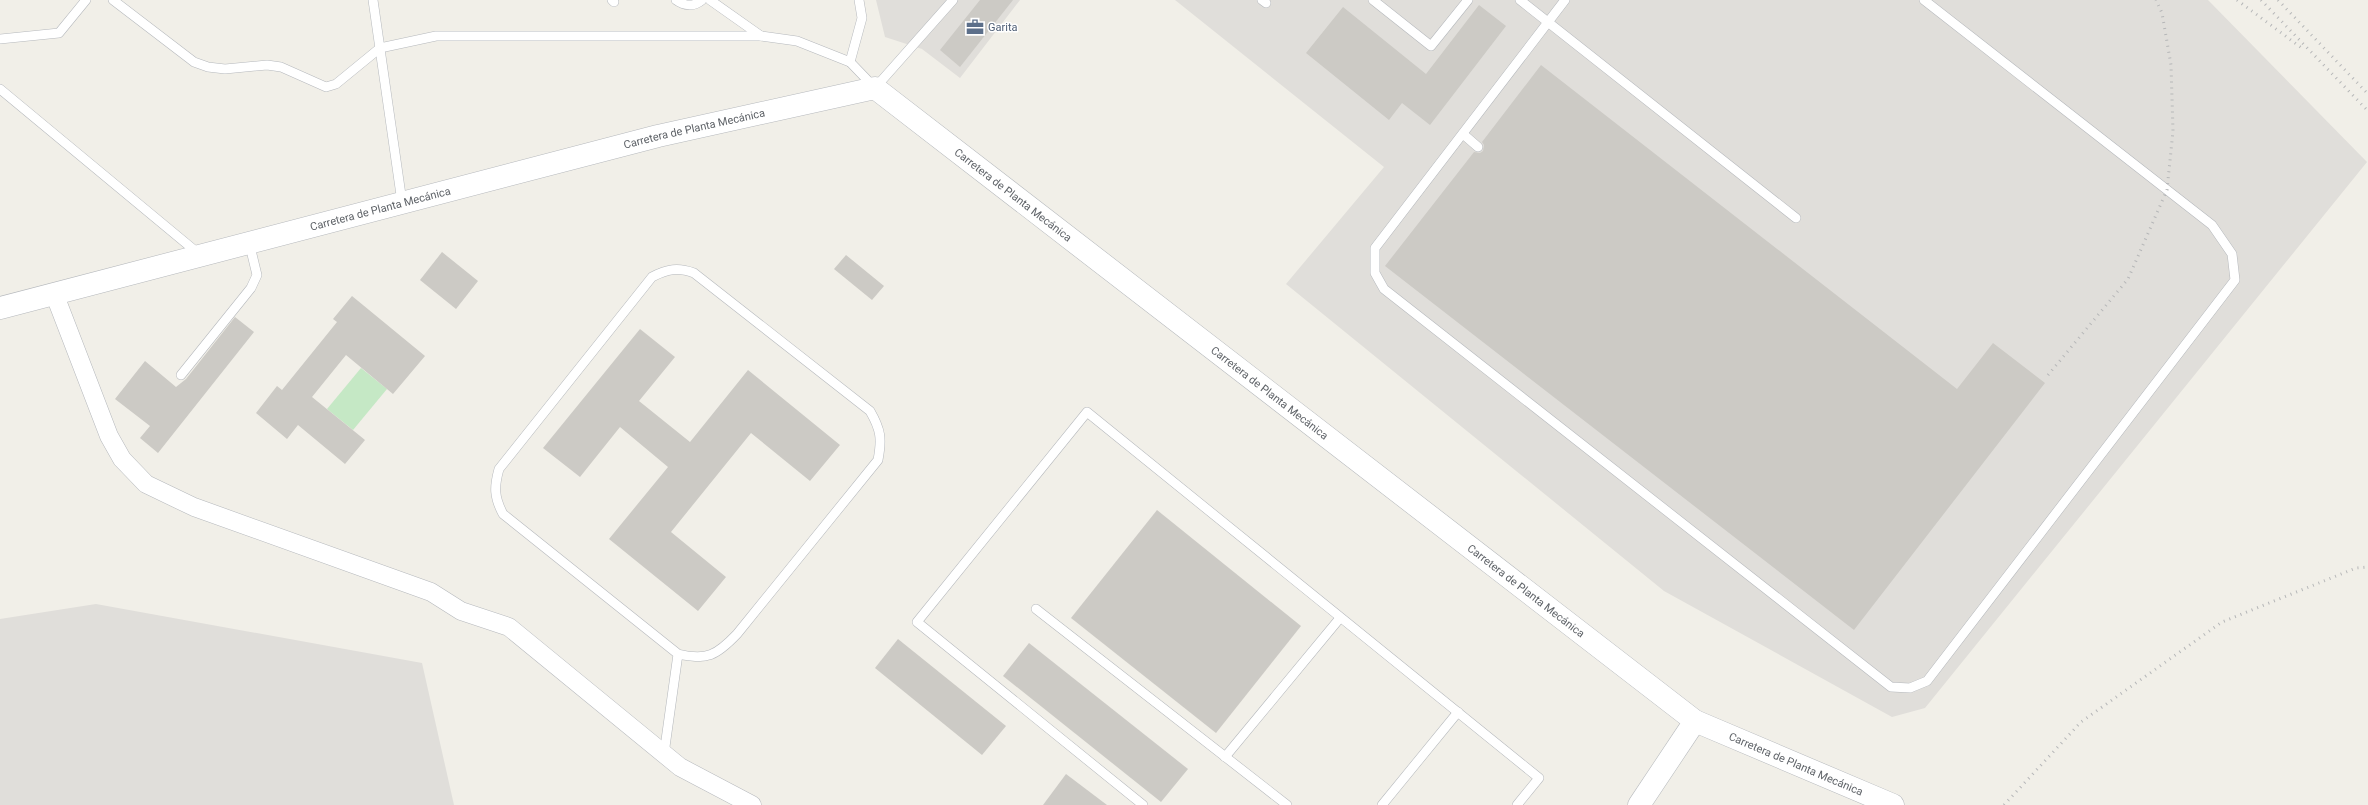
<svg xmlns="http://www.w3.org/2000/svg" width="2368" height="805" font-family="Roboto,sans-serif">
	<rect width="100%" height="100%" fill="#f1efe8"/>
	<!-- industrial -->
	<g fill="#e0deda">
		<path d="M876,0H1020L960,78L922,49L885,37Z"/>
		<path d="M1175,0H2208L2367,162L1925,708L1892,717L1664,591L1286,284L1384,167Z"/>
		<path d="M96,604L422,663L454,805H0V619Z"/>
	</g>
	<!-- green -->
	<path fill="#c5e8c5" d="M361,368L387,389L353,430L327,409Z"/>
	<!-- building -->
	<g fill="#cccac5">
		<path d="M980,0H1013L960,67L940,50Z"/>
		<path d="M1479,5L1506,26L1430,125L1402,103L1389,120L1306,53L1343,7L1426,74Z"/>
		<path d="M1541,65L1957,389L1993,343L2045,383L1854,630L1385,266L1474,152L1480,153L1483,151L1484,145L1482,142Z"/>
		<path d="M442,252L478,281L456,309L420,280Z"/>
		<path d="M846,255L884,286L872,300L834,269Z"/>
		<path d="M352,296L425,356L393,394L346,355L312,397L365,440L345,464L298,425L287,439L256,413L277,386L282,390L337,322L333,319Z"/>
		<path d="M235,317L254,332L158,453L140,438L150,426L115,399L145,361L176,387L186,379Z"/>
		<path d="M640,329L675,357L639,401L690,442L748,370L840,445L810,481L751,433L671,532L726,577L698,611L609,539L668,467L620,427L580,477L543,448Z"/>
		<path d="M1157,510L1301,626L1216,733L1071,618Z"/>
		<path d="M898,639L1006,726L982,755L875,668Z"/>
		<path d="M1029,643L1188,769L1161,802L1003,676Z"/>
		<path d="M1066,774L1107,805H1043Z"/>
	</g>
	<g fill="none" stroke-linecap="round" stroke-linejoin="round">
		<!-- service casing -->
		<g stroke="#b5b8bc" stroke-width="10">
			<g id="service">
				<path d="M113,0L194,62L208,67L225,69L267,65L281,67L326,87L336,84L380,48L436,36H761L797,41L850,62L875,88L953,0"/>
				<path d="M373,0L402,202"/>
				<path d="M612,0L614,2"/>
				<path d="M676,0C684,6 694,7 702,0"/>
				<path d="M710,0L761,36"/>
				<path d="M1262,0L1266,3"/>
				<path d="M1373,0L1431,46L1468,0"/>
				<path d="M1520,0L1796,218"/>
				<path d="M1565,0L1375,248V273L1384,289L1891,687L1910,688L1927,681L2235,280L2232,254L2212,225L1924,0"/>
				<path d="M0,39L59,33L86,0"/>
				<path d="M850,62L862,18L859,0"/>
				<path d="M0,89L199,254"/>
				<path d="M1463,134L1478,147"/>
				<path d="M181,375L251,288L257,275L249,242"/>
				<path d="M1036,609L1287,805"/>
				<path d="M664,754L678,654C707,661 717,655 737,634L878,460C882,439 881,430 870,411L694,273C678,267 667,269 652,277L499,469C494,487 494,497 503,514L678,654"/>
				<path d="M1225,757L1340,618"/>
				<path d="M1143,805L917,622L1087,412L1539,778L1517,805"/>
				<path d="M1382,805L1458,712"/>
			</g>
		</g>
		<!-- minor casing -->
		<g stroke="#b5b8bc" stroke-width="19">
			<path id="minor" d="M54,293L109,436L122,459L146,484L194,507L431,592L461,611L509,627L680,767L752,805"/>
		</g>
		<!-- tertiary casing -->
		<g stroke="#b5b8bc" stroke-width="23">
			<g id="tertiary">
				<path id="s1" d="M0,308L658,136L875,88L1695,721L1893,805"/>
				<path d="M1639,805L1695,721"/>
			</g>
		</g>
		<!-- service -->
		<use href="#service" stroke="#fff" stroke-width="9"/>
		<!-- minor -->
		<use href="#minor" stroke="#fff" stroke-width="18"/>
		<!-- tertiary -->
		<use href="#tertiary" stroke="#fff" stroke-width="22"/>
		<!-- rail -->
		<g stroke="#b6b7b8" stroke-width="3" stroke-dasharray="1 5" stroke-linecap="butt">
			<path d="M2237,0L2303,49"/>
			<path d="M2261,0L2368,111"/>
			<path d="M2278,0L2368,94"/>
			<path d="M2048,375L2128,279L2167,190L2173,131L2171,65L2162,13L2156,0"/>
			<path d="M2004,805L2081,722L2222,622L2356,568L2368,567"/>
		</g>
	</g>
	<!-- icons -->
	<defs>
		<g id="office-bare" transform="scale(1.38)"><path d="M-6-3h4V-5.5h4V-3h4V5H-6ZM-1-4.5V-3h2v-1.5ZM-6 0V1H6V0Z" fill="#5c6f8a" stroke="#fff" stroke-width="2.5" paint-order="stroke"/></g>
	</defs>
	<g fill-rule="evenodd">
		<use href="#office-bare" x="975" y="27"/>
	</g>
	<g text-anchor="middle" stroke-width="3" stroke-linejoin="round" paint-order="stroke">
		<!-- service labels -->
		<g font-size="11" fill="#4e5e75" stroke="#fff" text-anchor="start">
			<text x="988" y="31">Garita</text>
		</g>
		<!-- street labels -->
		<g font-size="11" fill="#5f6368" stroke="#fff">
			<text dy="4" stroke="none"><textPath href="#s1" startOffset="717">Carretera de Planta Mecánica</textPath></text>
			<text dy="4" stroke="none"><textPath href="#s1" startOffset="1077">Carretera de Planta Mecánica</textPath></text>
			<text dy="4" stroke="none"><textPath href="#s1" startOffset="393">Carretera de Planta Mecánica</textPath></text>
			<text dy="4" stroke="none"><textPath href="#s1" startOffset="1401">Carretera de Planta Mecánica</textPath></text>
			<text dy="4" stroke="none"><textPath href="#s1" startOffset="1725">Carretera de Planta Mecánica</textPath></text>
			<text dy="4" stroke="none"><textPath href="#s1" startOffset="2048">Carretera de Planta Mecánica</textPath></text>
		</g>
	</g>
</svg>
